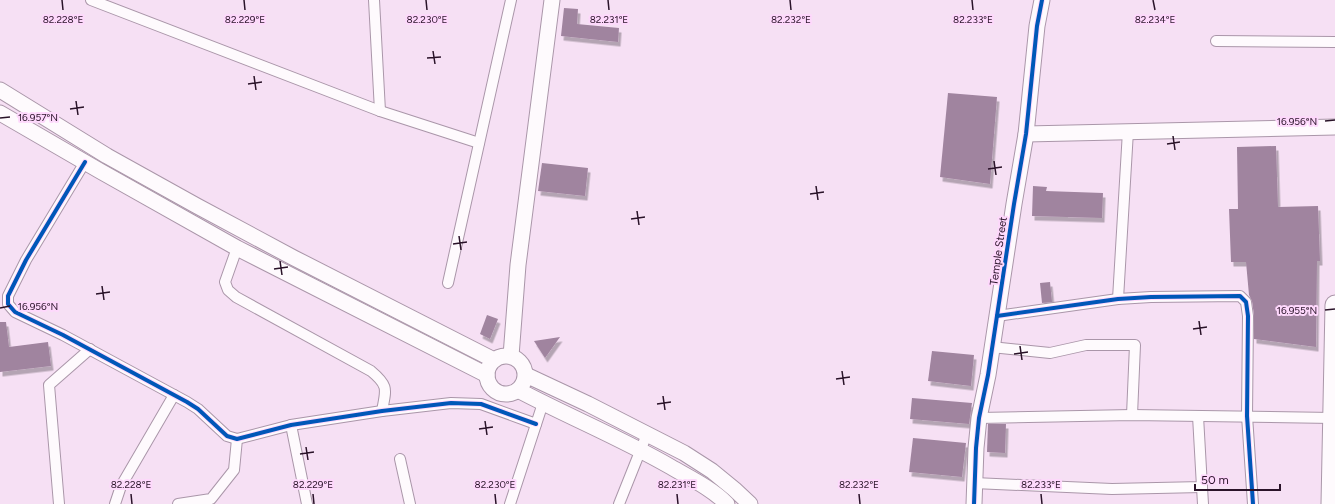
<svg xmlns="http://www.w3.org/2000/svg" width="1335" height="504" font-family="Figtree,sans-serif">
	<defs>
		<filter id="shadow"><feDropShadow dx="2.5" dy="4.5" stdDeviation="0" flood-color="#0004"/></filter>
	</defs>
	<rect width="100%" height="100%" fill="#f6e0f4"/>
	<!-- building -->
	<g fill="#a0849f" filter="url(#shadow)">
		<path d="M564,8L578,9L577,24L619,28L618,42L561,36Z"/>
		<path d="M948,93L997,97L990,184L940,177Z"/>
		<path d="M1276,146L1278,207L1318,206L1320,261H1317L1316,347L1254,339V315L1252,301L1249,295L1246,262H1231L1229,209H1238L1237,147Z"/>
		<path d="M542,163L588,168L585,196L538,191Z"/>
		<path d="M1033,186L1047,187L1046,191L1103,193L1102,218L1032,216Z"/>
		<path d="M1050,282L1052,302L1042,303L1040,283Z"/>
		<path d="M487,315L498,319L490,339L480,334Z"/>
		<path d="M0,322H6L9,347L48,342L51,366L0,372Z"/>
		<path d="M560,337L545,358L534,341Z"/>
		<path d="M932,351L974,355L971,386L928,381Z"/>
		<path d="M912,398L972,403L969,424L910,419Z"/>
		<path d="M988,424H1006L1005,453L987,452Z"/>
		<path d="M913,438L966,443L962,477L909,472Z"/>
	</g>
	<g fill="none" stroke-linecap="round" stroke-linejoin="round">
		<!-- street casing -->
		<g stroke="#aa96a9" stroke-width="12">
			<g id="street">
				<path d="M91,0L380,111L479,143"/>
				<path d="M374,0L380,111"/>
				<path d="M1216,41L1335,42"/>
				<path d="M85,162L26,260L8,296V304L15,312L63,335L187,402L198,409L227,436L237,439L291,425L382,411L451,403L481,404L536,424"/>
				<path d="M237,248L225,282L228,290L236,297L371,371C389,386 386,389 382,411"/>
				<path d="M448,283L511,0"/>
				<path d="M1118,299L1128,131"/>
				<path d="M997,316L1118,299L1151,297L1240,296L1246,302L1248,316L1247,416L1253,504"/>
				<path d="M991,347L1050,353L1086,345H1135L1132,415"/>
				<path d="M979,418L1132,415L1333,418"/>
				<path d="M291,425L307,504"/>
				<path d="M400,459L410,504"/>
				<path d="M974,483L1112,489L1202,487L1198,416"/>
				<path d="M1202,487L1203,504"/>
				<path d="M59,504L49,385L90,349"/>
				<path d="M115,504L121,486L174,395"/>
				<path d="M178,504L211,499L234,470L237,439"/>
				<path d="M510,504L543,403"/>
				<path d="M619,504L647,434"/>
			</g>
		</g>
		<!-- secondary casing -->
		<g stroke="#aa96a9" stroke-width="17">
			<g id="secondary">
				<path d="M0,90L107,156L197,206L294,258L494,360"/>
				<path d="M0,113L100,171L237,248L487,375"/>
				<path d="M1026,134L1335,127"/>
				<path d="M511,356L518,265L552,0"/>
				<circle cx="506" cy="375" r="19"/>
				<path d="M526,375L588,404L684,453L712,471L734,489L750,504"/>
				<path d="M518,390C569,417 621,438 671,467C690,478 711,488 727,504"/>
				<path d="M974,504L976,448L979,418L988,375L1014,204L1026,134L1037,26L1042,0"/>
			</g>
		</g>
		<!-- highway casing -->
		<g stroke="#aa96a9" stroke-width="21">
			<path id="highway" d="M1331,504L1335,305"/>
		</g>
		<!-- street -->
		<use href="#street" stroke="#fefafd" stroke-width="10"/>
		<!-- secondary -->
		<use href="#secondary" stroke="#fefafd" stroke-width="15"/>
		<!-- highway -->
		<use href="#highway" stroke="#fefafd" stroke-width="19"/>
		<!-- cycleway casing -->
		<g stroke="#fed8fc" stroke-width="6">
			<g id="cycleway">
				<path d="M85,162L26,260L8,296V304L15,312L63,335L187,402L198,409L227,436L237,439L291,425L382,411L451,403L481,404L536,424"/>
				<path d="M997,316L1118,299L1151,297L1240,296L1246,302L1248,316L1247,416L1253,504"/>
				<path d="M974,504L976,448L979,418L988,375L1014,204L1026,134L1037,26L1042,0"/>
			</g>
		</g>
		<!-- cycleway -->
		<use href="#cycleway" stroke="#0057b8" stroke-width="4"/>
	</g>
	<!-- ticks -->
	<path fill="none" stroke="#2a1329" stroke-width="1.5" d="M62,0L63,10M244,0L245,10M426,0L427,10M608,0L609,10M790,0L791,10M972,0L973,10M1153,0L1155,10M433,51L435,64M427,58L441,57M254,76L256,90M248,84L262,82M76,101L78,115M70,109L84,107M0,118L10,117M1325,121L1335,120M1173,136L1175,150M1167,144L1180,142M994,161L996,175M988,169L1002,167M816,186L818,200M810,194L824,192M637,211L639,225M631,219L645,217M459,236L461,250M453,244L467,242M280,261L282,275M274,269L288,267M102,286L104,300M96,294L110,292M0,308L10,306M1325,310L1335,309M1199,321L1201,335M1193,329L1207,327M1020,346L1022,360M1014,354L1028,352M842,371L844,385M836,379L850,377M663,396L665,410M657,404L671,402M485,421L487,435M479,429L493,427M306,447L308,460M300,454L314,452M131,494L132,504M313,494L314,504M495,494L496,504M677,494L678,504M859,494L860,504M1041,494L1042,504"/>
	<g text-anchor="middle" stroke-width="4" stroke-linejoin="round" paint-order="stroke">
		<!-- street labels -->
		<g font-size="11" fill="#2a1329" stroke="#fed8fc">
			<text transform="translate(998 251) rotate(-82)" y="4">Temple Street</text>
		</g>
	</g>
	<g font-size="10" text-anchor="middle" fill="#2a1329" stroke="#fed8fc" stroke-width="4" stroke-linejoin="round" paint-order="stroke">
		<text x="63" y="23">82.228°E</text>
		<text x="245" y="23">82.229°E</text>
		<text x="427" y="23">82.230°E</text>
		<text x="609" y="23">82.231°E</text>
		<text x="791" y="23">82.232°E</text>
		<text x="973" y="23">82.233°E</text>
		<text x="1155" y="23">82.234°E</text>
		<text x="38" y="121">16.957°N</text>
		<text x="1297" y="125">16.956°N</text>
		<text x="38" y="310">16.956°N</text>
		<text x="1297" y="314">16.955°N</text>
		<text x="131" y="488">82.228°E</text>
		<text x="313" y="488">82.229°E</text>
		<text x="495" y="488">82.230°E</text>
		<text x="677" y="488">82.231°E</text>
		<text x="859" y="488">82.232°E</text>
		<text x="1041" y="488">82.233°E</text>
	</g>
	<!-- scale -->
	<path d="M1195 484v6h85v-6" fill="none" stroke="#2a1329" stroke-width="2"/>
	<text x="1201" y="484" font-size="12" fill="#2a1329" stroke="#fed8fc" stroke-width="3" paint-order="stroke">50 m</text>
</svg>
